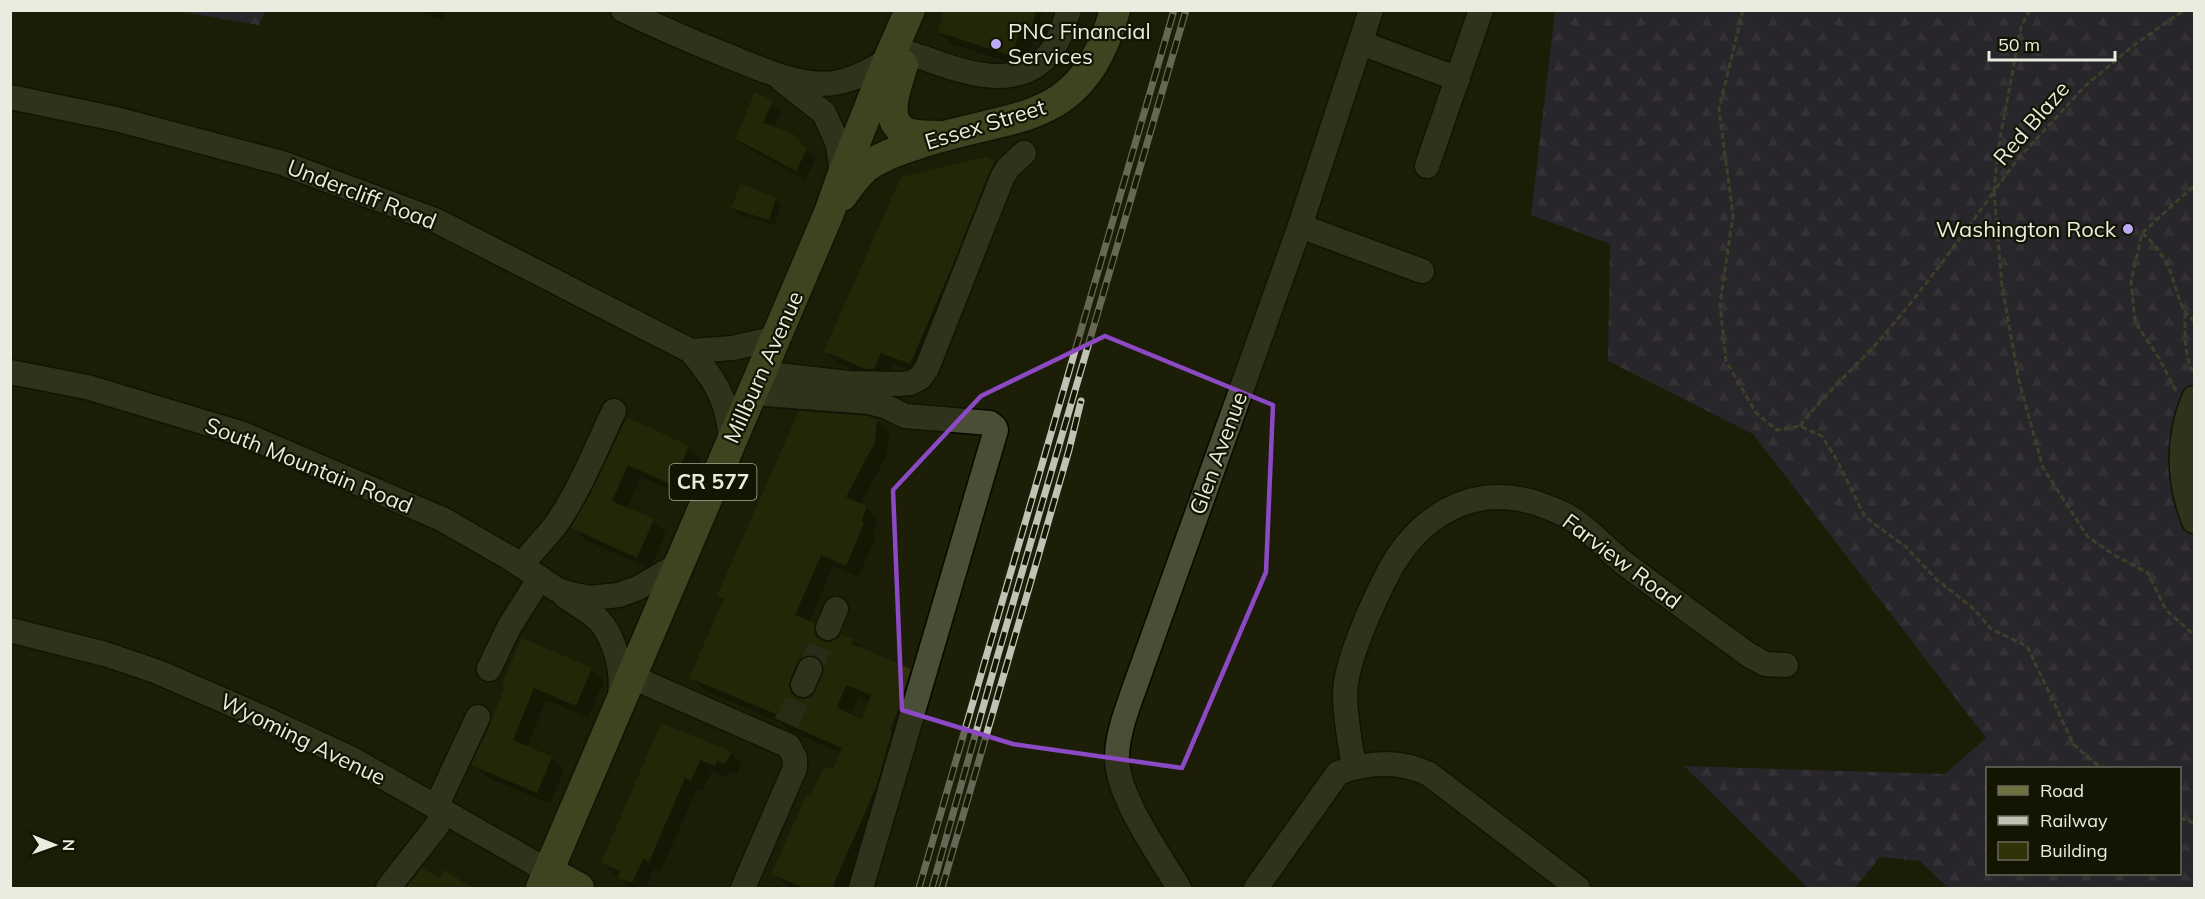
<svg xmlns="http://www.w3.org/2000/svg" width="2205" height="899" font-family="Mulish,sans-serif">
	<defs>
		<pattern id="forest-firs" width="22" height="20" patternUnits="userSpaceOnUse" patternTransform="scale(1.5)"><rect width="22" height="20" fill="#392f58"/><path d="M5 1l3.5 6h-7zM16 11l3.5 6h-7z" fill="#564d70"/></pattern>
	</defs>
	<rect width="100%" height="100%" fill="#1c1e08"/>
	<!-- forest -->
	<g fill="url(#forest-firs)" fill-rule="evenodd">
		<path d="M177,11L265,10V11L259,25Z"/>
		<path d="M1555,11H2194V888H1948L1920,861L1880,857L1855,888H1808L1684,766L1945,774L1986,738L1753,434L1608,361L1610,244L1531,215ZM1988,768H2180V874H1988Z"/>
	</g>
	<!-- shadow -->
	<g fill="#0007" fill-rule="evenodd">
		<path d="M414,10H447L443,20Z"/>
		<path d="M946,10H1041L1042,12L1040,19L1048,27L1043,44L1033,41L1025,68L952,44L939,32Z"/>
		<path d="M772,103L781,112L774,128L791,135L816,159L805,179L747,148L738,139Z"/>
		<path d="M986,158L995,162L1007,175L922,376L893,364L886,381H878L838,363L825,350Z"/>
		<path d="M775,199L781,205L775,225L738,214L732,208Z"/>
		<path d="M627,419L688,447L701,460L684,496L641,477L627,509L653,521L666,533L650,569L585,540L573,527L595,489Z"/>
		<path d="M876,420L889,433L887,455L860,505L866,507L878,520L873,534L876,537L858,577L833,566L809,623L826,637V643L853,640L863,650L910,670L922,683L850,888H790L773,874L834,771L841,753L788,730L781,723L704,690L691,678L725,602L719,596ZM821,667H826L817,692L812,698L801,700L802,692ZM859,696L870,701L862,722L850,716Z"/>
		<path d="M591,669L604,681L588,718L546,700L527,748L552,758L564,770L550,804L486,777L473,765L492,724L506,686Z"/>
		<path d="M662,725L731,753L742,764L737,774L729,771L726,777L712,771L703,791L697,789L660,872L654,869L646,888H630L620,876L614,874L603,863Z"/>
		<path d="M422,870L439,880L444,872L470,888H408Z"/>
	</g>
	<!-- building -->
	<g fill="#303308" fill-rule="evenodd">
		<path d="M944,10H1027L1036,13L1030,32L1020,30L1012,56L938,32Z"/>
		<path d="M755,92L773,101L763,123L792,133L807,149L796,171L736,139Z"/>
		<path d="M986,157L995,161L989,173L951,269L910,364L881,353L874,369H865L824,351L901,177Z"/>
		<path d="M741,184L776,198L769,220L731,208Z"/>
		<path d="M799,411L867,416L877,419L875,442L846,497L867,506L861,522L864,523L846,566L821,555L795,615L815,623L814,630L816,636L822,641L830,642L837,639L841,634L853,639L852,644L911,669L899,708L890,730L892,731L876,787L832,888H804L771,874L807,795L810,796L824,767L833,769L842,748L774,718L776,714L689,678L724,599L717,596ZM808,655L815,656L821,660L824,667L823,674L812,696L805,699L798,698L791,693L789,686L790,680L797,663L801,658ZM846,685L871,695L862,720L837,707Z"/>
		<path d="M627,417L689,446L672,485L628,465L612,501L654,519L637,558L571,528L593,489Z"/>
		<path d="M522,638L592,668L576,706L534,688L513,740L552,757L537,793L471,765L491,723L505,685L502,684Z"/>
		<path d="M661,723L732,752L725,764L717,761L715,766L700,760L691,781L685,778L649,862L643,859L632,883L618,878L620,871L601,863Z"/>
		<path d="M422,868L439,878L444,870L473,888H406Z"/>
	</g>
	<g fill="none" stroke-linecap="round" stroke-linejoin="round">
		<!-- minor-tunnel -->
		<g stroke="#3b3d28" stroke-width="24" stroke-dasharray="24 12" stroke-linecap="butt">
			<path d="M810,669L828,628"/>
			<path d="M787,723L803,685"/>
		</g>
		<!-- minor casing -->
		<g stroke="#070800" stroke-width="27">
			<g id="minor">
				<path d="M623,10C658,27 693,42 728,56C759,68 800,88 834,83C854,80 871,70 888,60"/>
				<path d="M1361,43L1458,79"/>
				<path d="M907,52C951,67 1013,97 1050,53C1059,42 1064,24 1069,10"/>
				<path d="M782,80L824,113L838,144L842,176"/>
				<path d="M10,97L116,119L282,163L437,221L691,351L733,348L776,338"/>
				<path d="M1427,166L1481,10"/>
				<path d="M1300,226L1422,271"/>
				<path d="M691,351C716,382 727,398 731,439"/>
				<path d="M10,372L87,387L243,434L442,519L510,558L556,589L570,594L590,598L619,595L638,588L679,564"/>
				<path d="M760,373L849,383L900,384L910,383L920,378L927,368L1002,178L1008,168L1024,153"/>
				<path d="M751,393L869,402L887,407L905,416L990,423L995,427L996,430L861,888"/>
				<path d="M2194,398C2177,438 2178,481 2194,521"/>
				<path d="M522,566C532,550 546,538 557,523C581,488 596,448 614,411"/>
				<path d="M565,596C577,605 594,613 603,625C616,644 623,672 620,694"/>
				<path d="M828,628L836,609"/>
				<path d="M10,630L105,654L158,672L259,716L352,759L548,871"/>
				<path d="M489,669L509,627L540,578"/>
				<path d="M630,676L789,746L795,758V768L743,888"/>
				<path d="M803,685L810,669"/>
				<path d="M1354,766C1350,743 1345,718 1345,694C1345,664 1371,607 1385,579C1414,520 1468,482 1536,503C1550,508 1565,513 1577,522C1595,535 1610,553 1628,566C1668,596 1709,626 1749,655L1765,664L1786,665"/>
				<path d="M436,807L478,717"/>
				<path d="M388,888L436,827L445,812"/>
				<path d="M1179,888C1159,854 1115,794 1117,755C1118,733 1126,712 1133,692L1300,226L1371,10"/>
				<path d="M1256,888L1338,773C1367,762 1400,760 1429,774L1578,888"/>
			</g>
		</g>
		<!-- major casing -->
		<g stroke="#070800" stroke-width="33">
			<g id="major">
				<path d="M903,65C897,86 879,125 911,134C920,136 930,136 939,136"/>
				<path d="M842,196C849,186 856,176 865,168C879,157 898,151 915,145C1012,111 1081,132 1115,10"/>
				<path d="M548,871L579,888"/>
				<path d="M541,888L829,213L842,176L888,60L910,10"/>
			</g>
		</g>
		<!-- path -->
		<g stroke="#666855" stroke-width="3" stroke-dasharray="6 3" stroke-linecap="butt">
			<path d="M1743,10L1719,109L1733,215L1720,304L1726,361L1756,413L1777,430L1800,426L1822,436L1838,462L1865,517L1906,547L1937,580L1973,608L1991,629L2027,646L2074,745L2101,768"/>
			<path d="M2030,10L2021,27L1998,149L1994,191L2017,160L2085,86L2134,45L2184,10"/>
			<path d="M1994,191L2002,286L2019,381L2043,468L2088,537L2116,556L2148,573L2166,610L2194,635"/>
			<path d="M2142,233C2155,244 2164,256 2170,271C2177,289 2179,309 2194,321"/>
			<path d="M2185,313C2185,332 2184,358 2194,374"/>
			<path d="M2176,391L2159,358L2135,322L2131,282L2142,233L2194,186"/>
			<path d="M1800,426C1823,395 1853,370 1878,342C1920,294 1956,244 1993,193"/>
			<path d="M2180,818L2194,823"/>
		</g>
		<!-- minor -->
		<use href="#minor" stroke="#4b4e37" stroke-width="24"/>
		<!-- major -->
		<use href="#major" stroke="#6d723e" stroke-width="30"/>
		<!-- rail casing -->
		<g stroke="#c0c3b3" stroke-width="7">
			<g id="rail">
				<path d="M919,888L1174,10"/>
				<path d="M932,888L997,658L1186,10"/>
				<path d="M942,888L1069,450L1081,401"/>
			</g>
		</g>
		<!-- rail -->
		<use href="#rail" stroke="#131402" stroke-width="4.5" stroke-dasharray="14" stroke-linecap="butt"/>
	</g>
	<!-- marked area -->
	<path d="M0 0H2205V899H0ZM1105,336L1273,405L1266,572L1182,768L1013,744L902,710L893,490L981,396Z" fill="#1c1e08" fill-opacity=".55" fill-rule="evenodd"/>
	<path fill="none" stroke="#8c49c4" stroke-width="4.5" stroke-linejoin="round" d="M1105,336L1273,405L1266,572L1182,768L1013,744L902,710L893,490L981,396Z"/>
	<!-- markers -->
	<g fill="#bbaaf6" stroke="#131402" stroke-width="2">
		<circle cx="996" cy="44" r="6"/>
		<circle cx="2128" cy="229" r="6"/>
	</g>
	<g text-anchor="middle" stroke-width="4.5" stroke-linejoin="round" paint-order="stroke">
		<!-- shield labels -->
		<rect fill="#131402" stroke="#a9ab9c" stroke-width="1.5" x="669.5" y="464" width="87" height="36" rx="4.5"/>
		<g font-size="21" font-weight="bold" fill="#e9ecde">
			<text x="713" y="489">CR 577</text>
		</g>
		<!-- poi labels -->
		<g font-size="22" fill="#e9ecde" stroke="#131402" text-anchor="start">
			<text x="1008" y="39">PNC Financial<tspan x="1008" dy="25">Services</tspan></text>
			<text x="2116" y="237" text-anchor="end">Washington Rock</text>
		</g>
		<!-- street labels -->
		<g font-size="22" fill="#e9ecde" stroke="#131402">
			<text transform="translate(2031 123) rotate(-49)" y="8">Red Blaze</text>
			<text transform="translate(985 124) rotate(-17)" y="8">Essex Street</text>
			<text transform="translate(362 194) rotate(21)" y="8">Undercliff Road</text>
			<text transform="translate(763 367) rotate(-66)" y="8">Millburn Avenue</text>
			<text transform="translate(1218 453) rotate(-70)" y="8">Glen Avenue</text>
			<text transform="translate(309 465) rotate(22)" y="8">South Mountain Road</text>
			<text transform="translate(1622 561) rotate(37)" y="8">Farview Road</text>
			<text transform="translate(303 739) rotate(26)" y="8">Wyoming Avenue</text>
		</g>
	</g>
	<!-- border -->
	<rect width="2205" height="899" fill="none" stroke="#e9ecde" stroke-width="24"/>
	<!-- legend -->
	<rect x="1986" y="767" width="195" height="108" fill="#131402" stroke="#696a5a" stroke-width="1.5"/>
	<rect x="1998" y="786" width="30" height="9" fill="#6d723e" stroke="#696a5a" stroke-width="1.5"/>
	<text x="2040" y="797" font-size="18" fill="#e9ecde">Road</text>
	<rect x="1998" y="816" width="30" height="9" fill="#c0c3b3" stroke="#696a5a" stroke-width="1.5"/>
	<text x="2040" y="827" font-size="18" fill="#e9ecde">Railway</text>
	<rect x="1998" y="842" width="30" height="18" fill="#303308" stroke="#696a5a" stroke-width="1.5"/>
	<text x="2040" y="857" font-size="18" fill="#e9ecde">Building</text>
	<!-- north arrow -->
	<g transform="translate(54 845) rotate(91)" stroke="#131402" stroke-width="4.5" paint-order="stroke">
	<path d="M0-4.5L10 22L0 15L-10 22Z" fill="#e9ecde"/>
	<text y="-9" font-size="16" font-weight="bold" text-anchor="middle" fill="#e9ecde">N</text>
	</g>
	<!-- scale -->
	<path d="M1989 51v9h126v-9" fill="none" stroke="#e9ecde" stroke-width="3"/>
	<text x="1998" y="51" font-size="18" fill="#e9ecde" stroke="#131402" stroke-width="4.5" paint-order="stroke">50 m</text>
</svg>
